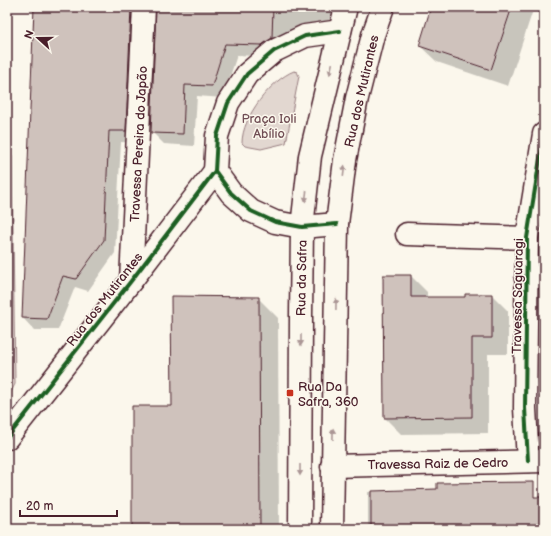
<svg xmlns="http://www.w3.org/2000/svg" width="551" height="536" font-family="'Balsamiq Sans',sans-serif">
	<rect width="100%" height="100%" fill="#fbf7ec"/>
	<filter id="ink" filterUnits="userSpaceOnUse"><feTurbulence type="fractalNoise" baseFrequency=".025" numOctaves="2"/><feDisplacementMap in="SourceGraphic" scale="8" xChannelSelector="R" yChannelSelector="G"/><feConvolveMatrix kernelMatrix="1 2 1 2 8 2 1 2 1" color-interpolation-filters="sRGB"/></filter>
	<g filter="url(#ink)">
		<!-- green -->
		<g fill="#e2d7d0" stroke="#967b7e">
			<path d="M294,71L297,72L299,76L286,143L261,149L245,146L242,143C242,117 271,80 294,71Z"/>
			<path d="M7,127L12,157L15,384L7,400Z"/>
		</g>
		<!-- shadow -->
		<g fill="#0003">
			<path d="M35,7H153L137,143L121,142L115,253L88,291L75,287L58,330H34L23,318Z"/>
			<path d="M157,7H354L346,15L284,38L274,57L237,55L223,98L197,96L194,146L164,144L152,132Z"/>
			<path d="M433,7H534L508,86L437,62L420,46Z"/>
			<path d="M411,276L427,292V298H466L492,295L508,311V354H488V433L401,434L385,418Z"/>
			<path d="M258,298L278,318L279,529H133L173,407Z"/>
			<path d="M471,488L483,500L544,498V529H368V492Z"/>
		</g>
		<!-- building -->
		<g fill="#cfc2bc" stroke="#4a1f2b">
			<path d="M34,7H131L126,131H109L104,240L76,279L63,276L47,319L22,318Z"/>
			<path d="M156,7H273L272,38L262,45L225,44L212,86L185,85L183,134L151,133Z"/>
			<path d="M431,7H512L491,70L419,46Z"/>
			<path d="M383,275H411V297H465V294H492V338H472V417L384,418Z"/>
			<path d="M171,296L259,297L260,529H132V406H172Z"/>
			<path d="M534,482V497H544V529H371V491L437,489V483Z"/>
		</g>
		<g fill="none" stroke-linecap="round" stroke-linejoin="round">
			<!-- minor casing -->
			<g stroke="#4a1f2b" stroke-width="25">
				<g id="minor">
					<path d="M337,224L302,227L275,222L251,211L231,193L215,171L217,136L228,103L247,74L274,51L305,36L340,31"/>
					<path d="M407,234L527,238"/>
					<path d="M526,279L544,276"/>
					<path d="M131,281L144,7"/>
					<path d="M7,438L131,281L215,171"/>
					<path d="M528,461L525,408L527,238L544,134"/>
					<path d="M332,466L544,461"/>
				</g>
			</g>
			<!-- major casing -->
			<g stroke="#4a1f2b" stroke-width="25">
				<g id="major">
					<path d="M300,529L301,316L302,227L310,156L346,7"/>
					<path d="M332,529L337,224L345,160L357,98L373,35L383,7"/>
				</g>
			</g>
			<!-- minor -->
			<use href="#minor" stroke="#fbf7ec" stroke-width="22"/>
			<!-- major -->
			<use href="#major" stroke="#fbf7ec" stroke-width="22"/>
			<!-- cycleway casing -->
			<g stroke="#fbf7ec" stroke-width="6">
				<g id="cycleway">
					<path d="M337,224L302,227L275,222L251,211L231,193L215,171L217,136L228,103L247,74L274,51L305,36L340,31"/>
					<path d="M7,438L131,281L215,171"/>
					<path d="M528,461L525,408L527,238L544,134"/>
				</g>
			</g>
			<!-- cycleway -->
			<use href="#cycleway" stroke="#1b5e20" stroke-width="4"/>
		</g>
		<!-- one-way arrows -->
		<defs><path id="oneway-solid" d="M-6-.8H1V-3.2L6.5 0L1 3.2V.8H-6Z"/></defs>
		<g fill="#ab9695">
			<use href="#oneway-solid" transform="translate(331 69) rotate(103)"/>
			<use href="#oneway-solid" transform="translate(344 171) rotate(-83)"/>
			<use href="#oneway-solid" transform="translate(306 196) rotate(97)"/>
			<use href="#oneway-solid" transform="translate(336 304) rotate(-89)"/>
			<use href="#oneway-solid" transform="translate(301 340) rotate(90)"/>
			<use href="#oneway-solid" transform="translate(333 434) rotate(-89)"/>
			<use href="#oneway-solid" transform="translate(300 470) rotate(90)"/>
		</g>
	</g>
	<!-- markers -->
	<rect fill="#c8321e" stroke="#fbf7ec" stroke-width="1.5" x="286" y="389" width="8" height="8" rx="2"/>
	<g text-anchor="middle" stroke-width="3" stroke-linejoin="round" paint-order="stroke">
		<!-- street labels -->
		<g font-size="13" fill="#4a1f2b" stroke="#fbf7ec">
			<text transform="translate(361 91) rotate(-77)" y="5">Rua dos Mutirantes</text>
			<text transform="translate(138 144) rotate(-87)" y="5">Travessa Pereira do Japão</text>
			<text transform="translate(301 278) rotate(-89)" y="5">Rua da Safra</text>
			<text transform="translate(517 296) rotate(-89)" y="5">Travessa Saguaragi</text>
			<text transform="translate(104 299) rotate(-52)" y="5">Rua dos Mutirantes</text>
			<text transform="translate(438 463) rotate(-1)" y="5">Travessa Raiz de Cedro</text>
		</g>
		<!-- park labels -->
		<g font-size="13" fill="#704d54" stroke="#fbf7ec">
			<text x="269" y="123">Praça Ioli<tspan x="269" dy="15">Abílio</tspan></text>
		</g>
		<!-- poi labels -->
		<g font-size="13" fill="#4a1f2b" stroke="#fbf7ec" text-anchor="start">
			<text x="298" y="391">Rua Da<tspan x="298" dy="15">Safra, 360</tspan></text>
		</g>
	</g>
	<!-- margin -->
	<rect width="551" height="536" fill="none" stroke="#fbf7ec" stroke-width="24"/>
	<rect x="12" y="12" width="527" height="512" fill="none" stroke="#4a1f2b" stroke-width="1.5" filter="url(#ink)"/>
	<!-- north arrow -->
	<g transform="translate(38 38) rotate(291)" stroke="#fbf7ec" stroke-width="3" paint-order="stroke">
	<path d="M0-3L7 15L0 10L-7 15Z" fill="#4a1f2b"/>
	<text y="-6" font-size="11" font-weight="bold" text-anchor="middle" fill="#4a1f2b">N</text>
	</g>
	<!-- scale -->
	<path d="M20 510v6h97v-6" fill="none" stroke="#4a1f2b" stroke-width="2"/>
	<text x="26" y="510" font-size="12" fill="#4a1f2b" stroke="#fbf7ec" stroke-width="3" paint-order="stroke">20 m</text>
</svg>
